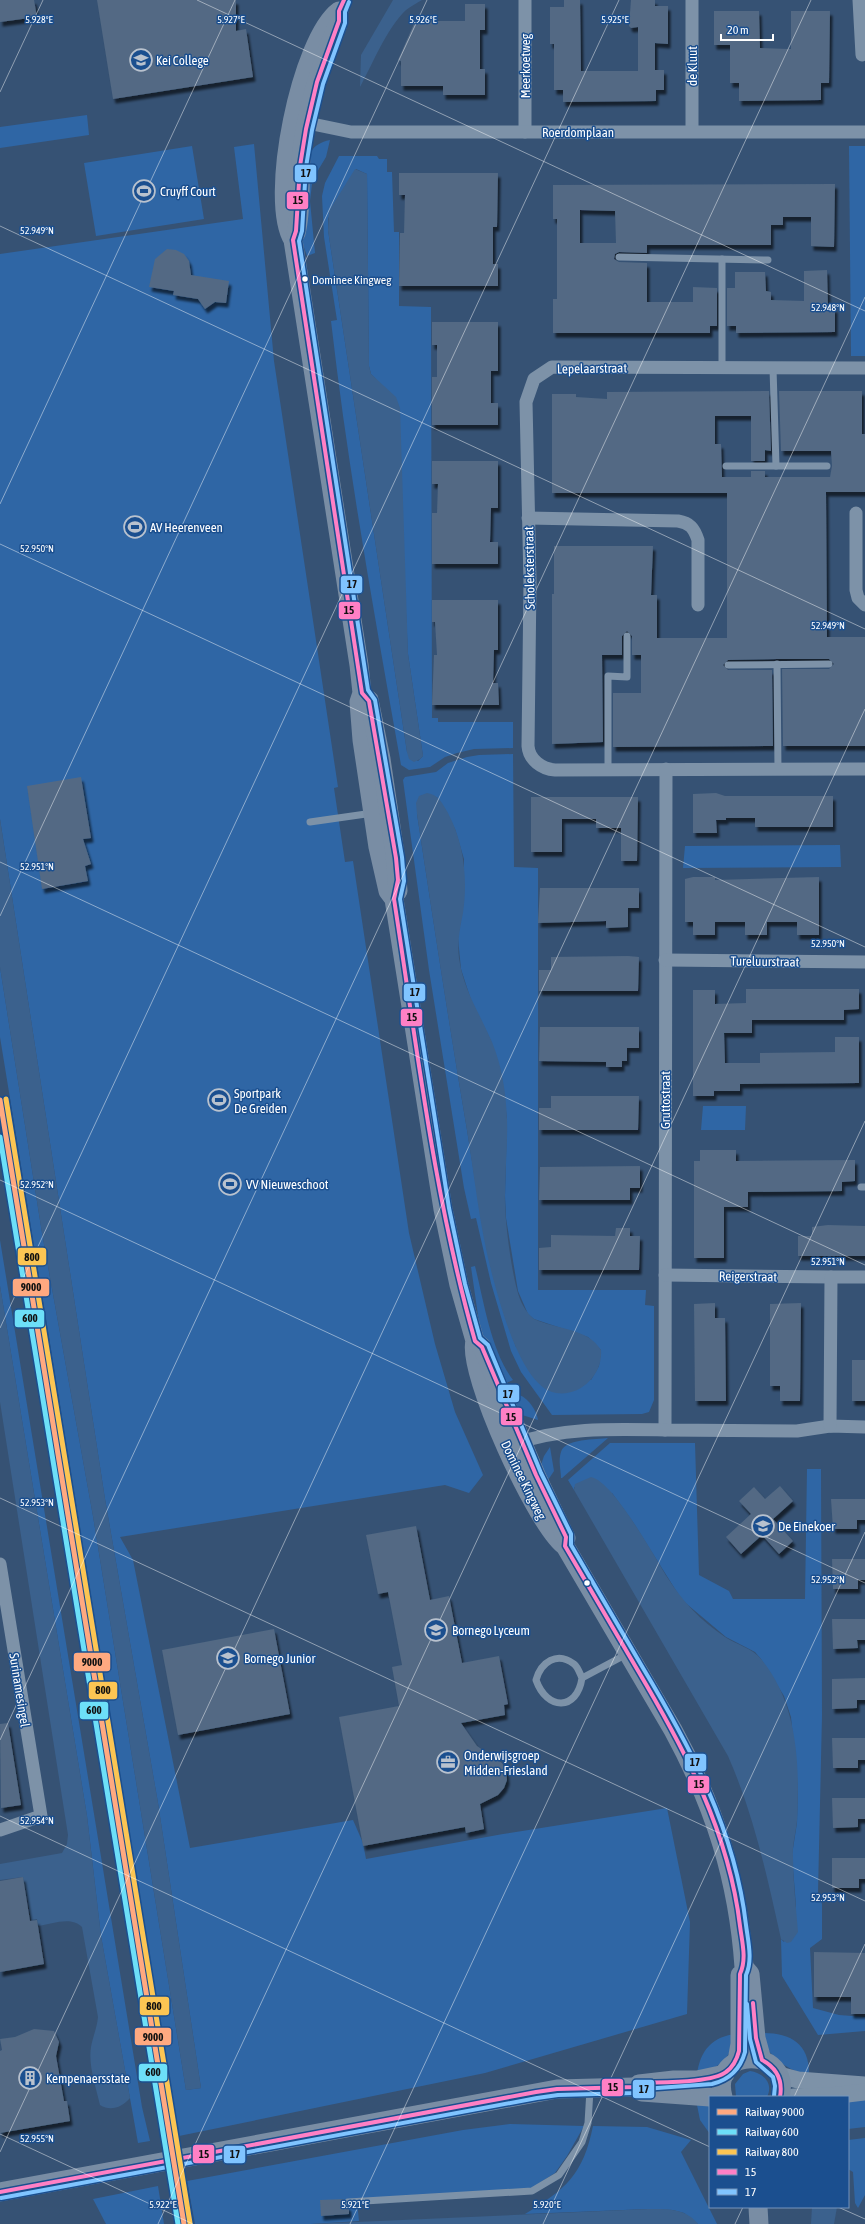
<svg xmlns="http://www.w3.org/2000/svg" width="865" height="2224" font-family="'Asap Condensed',sans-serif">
	<defs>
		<filter id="shadow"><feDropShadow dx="2.5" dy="4.5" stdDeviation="1" flood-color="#0009"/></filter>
	</defs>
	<rect width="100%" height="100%" fill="#365274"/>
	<!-- green -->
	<g fill="#2f66a5" fill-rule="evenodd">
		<path d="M87,115L89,135L0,148V127Z"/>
		<path d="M330,140L326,157L317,172L304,171C309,154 311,144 330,140Z"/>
		<path d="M254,144L274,361L338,787L334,788L345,862L353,861L409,1233L435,1344L455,1412L483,1475L469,1493L445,1485L120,1537L133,1560L190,1848L353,1820L363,1843L366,1859L503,1834L667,1808L690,1922L687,2014L485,2073L179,2136L0,1037V967L42,1233L93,1516L186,2090L201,2088L158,1803L105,1499L0,819V254L243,219L234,147Z"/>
		<path d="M192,146L204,219L96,236L84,163Z"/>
		<path d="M849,146H865V356H851Z"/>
		<path d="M339,156H377L379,159H387V172H392L394,232H399V306L431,307L432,718H438V722H513V748L474,749L457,753L445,757L430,767L409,770L401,765C375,618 348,470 331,321L337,320L324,237L322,196L325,183ZM356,169L367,174L369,366L371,374L376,379L404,571L408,654L423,756L418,761L407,752L328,230V219L334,204Z"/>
		<path d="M304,183L312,184L310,201L315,253L307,256L302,242Z"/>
		<path d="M513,754L514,867L538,868V1290H646L645,1305L654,1306V1400L649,1412L642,1414L552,1415L521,1372L511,1351L491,1283L476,1218L471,1219L464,1188L429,970L403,780L405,777L436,772L448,763L467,757L479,755ZM437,797L455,829L464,859V900L458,938L461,969L471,1000L491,1041L500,1069L507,1118L505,1196L506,1218L518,1291L528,1314L534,1319L588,1337L601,1350L599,1366L591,1380L516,1347C489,1276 479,1204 467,1130C449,1024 433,919 417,814Z"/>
		<path d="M840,845L841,867L683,868L685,846Z"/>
		<path d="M703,1106H746L745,1130H701Z"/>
		<path d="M0,1240L142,2107L150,2141L138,2143L101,1936L87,1816L0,1286Z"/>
		<path d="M475,1266C484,1302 491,1351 513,1380L502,1385L480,1329L471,1267Z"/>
		<path d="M511,1394C524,1392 536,1408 538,1420L519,1414Z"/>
		<path d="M608,1438L562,1478H561C561,1471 558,1460 561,1452C565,1438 596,1440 608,1438Z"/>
		<path d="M610,1443H695L699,1575L729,1591L733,1599H805L807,1469H821L822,1715L818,1893L822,1904V1939L810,1948L813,2008L839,2015L865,2017V2031L818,2035L782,1976L781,1939L784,1942L796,1906L792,1855L797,1823L798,1788L791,1717L784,1696L761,1659L755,1652L726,1637L682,1600L633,1522L612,1493L574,1487V1490L568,1480Z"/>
		<path d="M550,1447L554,1471L548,1480L540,1468L544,1456Z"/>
		<path d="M760,2033C790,2032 810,2043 809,2076C785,2068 769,2059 760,2033Z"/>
		<path d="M737,2034C727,2062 724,2065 697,2074C700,2051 712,2036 737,2034Z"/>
		<path d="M750,2071C763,2073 774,2083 767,2097H736L735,2084L743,2074Z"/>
		<path d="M865,2097V2127L848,2129V2098Z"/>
		<path d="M710,2103V2134L700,2120L697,2105Z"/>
		<path d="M510,2124L584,2126L567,2156L555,2173L527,2191L357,2201L359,2221L311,2224H195L187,2181L463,2130Z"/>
		<path d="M593,2126L647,2127L691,2140L681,2152L717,2224H698L684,2213L673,2210L648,2209L525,2214C566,2189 583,2175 593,2126Z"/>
		<path d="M865,2138V2195L858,2208L855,2203L853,2172L848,2169V2140Z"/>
		<path d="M158,2186L164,2224H106L93,2199Z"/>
	</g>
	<!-- water -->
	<g fill="#3b618d">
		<path d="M393,0H422C417,3 411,6 406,10C387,28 373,63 360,87L361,55Z"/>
		<path d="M355,169L367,174L369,366L371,374L396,397L400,408L408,654L423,756L420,759L414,762L409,759L407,752L328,230L329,211Z"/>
		<path d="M427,793C439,795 442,803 448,813C464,843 468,879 463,913C460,928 457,942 459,958C463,989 480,1014 492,1042C502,1066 506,1093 507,1119C508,1144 505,1169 505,1195C504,1217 512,1279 520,1299C523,1307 528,1314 534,1319C555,1329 588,1328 601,1350C603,1375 580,1397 556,1393C522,1388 501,1307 493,1278C480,1230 475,1180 467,1130C449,1025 433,919 417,814L416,803L419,796Z"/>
		<path d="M0,819L105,1499L158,1803L201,2088L186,2090L93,1516L42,1233L0,967Z"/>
		<path d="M0,1286L87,1816L101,1936L130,2098C122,2107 111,2112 100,2105C96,2087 88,2065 91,2047C93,2036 97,2028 98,2017L82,1927C71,1916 52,1924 38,1926L37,1919L31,1920L23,1877L0,1880V1864L62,1853L67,1844L68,1835L0,1402Z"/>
		<path d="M591,1477C613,1481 654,1556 667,1577C683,1602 700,1620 725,1637C737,1645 752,1648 761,1659C798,1703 800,1766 797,1821C796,1832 792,1845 793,1857C793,1882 796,1907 798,1932L791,1942L787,1943L781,1939C767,1876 754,1815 728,1756L574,1490L575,1484Z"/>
		<path d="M812,2207H837L834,2224H811Z"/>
		<path d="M648,2209C666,2209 686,2208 698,2224H311Z"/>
	</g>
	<!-- building -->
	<g fill="#526984" fill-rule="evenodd" filter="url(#shadow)">
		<path d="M0,0H34L37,17L0,22Z"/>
		<path d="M97,0H236V31L246,29L253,77L113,99Z"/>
		<path d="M564,0H580L581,71H638V27L631,28L629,26L631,0H655V6H668V44L655,43V70H664V90H656V101L563,102V90H554V44H550V7H564Z"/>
		<path d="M465,4H485V30H480V69H485V95H443V86H401V61L398,60L417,17H435V21H465Z"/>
		<path d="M714,11H759L760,48L788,49H791V11H830L829,83H821V100L739,101V83H730V45H714Z"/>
		<path d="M399,173H498L497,227H493V264H498V286H399L400,233H404L405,195H399Z"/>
		<path d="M835,184L834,247L811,246V217H783V225H771V245H647V253L619,252L615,254L614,259L619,262L647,263V302H693V287L717,288V326H710V333H553V299H557V219H553V185ZM580,210L615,211L616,243H580Z"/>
		<path d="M167,249L176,250L184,254L189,261L191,275L229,281L226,303L215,302L205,309L198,299L173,295L174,291L149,287L155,259Z"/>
		<path d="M827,270L828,308H835V332L736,333V326H727V288H735V272H765L766,291L771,292V300L804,301V271Z"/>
		<path d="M432,322H498V371H491V403H498V425H432V377H437V345H432Z"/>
		<path d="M769,391L771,451L765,450V461H751V416H715V444H721L722,477H751V471H765V477H830L832,466L831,451H781L779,391H862V434H865V492H826L827,637H865V746H783L782,669H829L834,664L829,659H777L728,660L723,665L728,670H772L773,746L613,747V693H641V655H632V636L627,631L622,636V655H602L603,742L552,744V594H554V546H653L651,595H657V638H727V493H552V394H576V397L607,399V392Z"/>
		<path d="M432,461H498V508H491L490,542H498V564H432V513H437L438,484H432Z"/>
		<path d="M432,600H498V650H494L493,683H498L499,705H432L434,655H437L435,622H432Z"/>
		<path d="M81,777L91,838L83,839L91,864L85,866L88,881L42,889L27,786Z"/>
		<path d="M716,793L725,796H833V827H755V818H726V820H716L717,833H693V794Z"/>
		<path d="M531,797H638L637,861H621V828H596V819H562V852H531Z"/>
		<path d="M693,877H715V880L819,877V935H797V922H767V935H745V922H715V935H693V922H685V879Z"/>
		<path d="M540,888H639V908H628V927L606,928V921L538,923Z"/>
		<path d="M628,956L639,957L638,991H539V970H551V957Z"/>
		<path d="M746,989H859V1009L844,1010V1020H752V1033H724L725,1063H760V1053L835,1052V1037H859V1083L740,1084V1091H714V1096H693V990H715V1004L746,1003Z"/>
		<path d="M540,1027H639V1048H627V1061H622V1067H606V1062L539,1061Z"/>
		<path d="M551,1096H639L638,1130H539V1108H551Z"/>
		<path d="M700,1150H736V1161L855,1160V1181L842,1182V1191L748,1192V1207H724V1258H694V1161H700Z"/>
		<path d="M640,1166V1188H630V1200H539L540,1167Z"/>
		<path d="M828,1225L865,1226V1256H798V1236H812V1227Z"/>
		<path d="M616,1228H630V1236H640L639,1270H539V1248L551,1247V1235L615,1236Z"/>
		<path d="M715,1303V1318H725L726,1401H695L694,1304Z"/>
		<path d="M801,1303L800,1401H780V1386H770V1304Z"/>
		<rect x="852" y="1360" width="13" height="41"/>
		<path d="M780,1486L793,1501L773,1519L793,1541L779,1554L762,1535L741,1554L726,1537L751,1514L739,1501L754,1487L765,1499Z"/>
		<path d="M831,1499H865V1520H857V1529H833Z"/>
		<path d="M416,1526L430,1600L449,1596L462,1663L499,1656L508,1704L504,1705L505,1715L461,1723L477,1746L502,1763L506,1770L507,1780L504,1788L498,1795L480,1804L484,1829L466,1833L465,1827L363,1846L339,1717L399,1706L392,1667L402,1665L388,1592L378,1594L366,1535Z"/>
		<path d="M832,1559H865V1580H858V1589H833Z"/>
		<path d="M832,1619H865V1640H857L858,1648L833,1649Z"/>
		<path d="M274,1629L290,1714L178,1735L162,1650Z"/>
		<path d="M865,1678V1700H857V1708L832,1709V1679Z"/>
		<path d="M8,1723L21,1805L1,1808L0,1724Z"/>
		<path d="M832,1738H865V1760H858V1768H833Z"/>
		<path d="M832,1798H865V1819H858V1827L833,1828Z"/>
		<path d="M832,1858H865V1879H859V1888H832Z"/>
		<path d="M23,1877L30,1921L37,1920L44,1964L0,1972V1881Z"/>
		<path d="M814,1952L865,1953V2014H851V1997H814Z"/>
		<path d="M34,2029L54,2031L59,2042L56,2056L64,2101H67L70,2121L0,2133V2051L2,2050L0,2039L15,2037Z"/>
		<path d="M344,2199V2204L349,2207V2214L321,2216L320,2200Z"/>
	</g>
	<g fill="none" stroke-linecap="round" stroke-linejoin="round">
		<!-- service -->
		<g stroke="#7d92a8" stroke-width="7">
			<path d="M619,257L768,260"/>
			<path d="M722,259V368"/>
			<path d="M773,368L776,466"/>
			<path d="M726,466H827"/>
			<path d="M777,664L778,770"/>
			<path d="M728,665L829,664"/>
			<path d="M608,770V676L627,677V636"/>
			<path d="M310,822L373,813"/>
			<path d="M861,1187H865"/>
			<path d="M582,1678C577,1711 547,1711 536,1680C541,1662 557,1651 574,1664C578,1667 580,1674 582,1678L627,1654"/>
			<path d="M348,2202L532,2191L559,2175L582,2142L588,2123L590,2090"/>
		</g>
		<!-- minor -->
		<g stroke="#7d92a8" stroke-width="13">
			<path d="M525,0V132"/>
			<path d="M692,0V131"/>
			<path d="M859,0L862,55"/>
			<path d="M298,121L351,132H865"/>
			<path d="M865,368L552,367L534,379L526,402L530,582L528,746C529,760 542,769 555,770L865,769"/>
			<path d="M856,513V590L858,598L865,605"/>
			<path d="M528,518L678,521C690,523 694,528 698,540V605"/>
			<path d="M666,769L665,1430L797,1431L830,1426L865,1427"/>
			<path d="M665,960L865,962"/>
			<path d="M665,1275L831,1277"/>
			<path d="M830,1426L831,1277H865"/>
			<path d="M514,1444C563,1427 614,1429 665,1430"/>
			<path d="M0,1564L41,1816L0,1830"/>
		</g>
		<!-- tertiary -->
		<g stroke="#7d92a8" stroke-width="17">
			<path d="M779,2075L798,2080L865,2085"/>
			<path d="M793,2097L831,2096L865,2092"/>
		</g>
		<!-- secondary -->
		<g stroke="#798da4" stroke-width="19">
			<path d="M339,11C301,39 268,200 293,240L359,665L362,693L359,702L362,740L378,847L388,891L394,899L443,1209L459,1285L475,1341C466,1371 538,1528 565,1546L673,1730C715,1807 738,1880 744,1967L750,1974L756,2038L762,2060"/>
			<path d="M296,233C302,210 299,183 301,159C305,113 320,66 338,24"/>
			<path d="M369,700L381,759L395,854L398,891"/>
			<path d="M476,1342L482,1347L487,1359L536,1475L566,1538"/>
			<path d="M737,2061L740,2044V1975"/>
			<path d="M639,2084L674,2080H697L725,2074"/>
			<path d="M723,2097C709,2046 793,2046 780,2097"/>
			<path d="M0,2192L557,2089L634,2087L642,2092L710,2097"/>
			<path d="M758,2207L759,2224"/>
		</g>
		<!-- bus-1 casing -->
		<g stroke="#1b4f8f" stroke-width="7">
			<g id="bus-1">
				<path d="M753,2003L756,2038L762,2060C777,2068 783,2080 780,2097"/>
				<path d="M0,2192L536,2092L557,2089L634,2087L642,2083C661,2082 712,2083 726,2072C733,2067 737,2059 739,2051L740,1974C747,1959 742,1942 740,1926C729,1832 685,1750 637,1669C613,1628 589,1587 565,1546L566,1537L536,1475L482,1347L475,1341C434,1197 417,1047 394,899L398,880L396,858L369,701L362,693L293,240L296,231L300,166L306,129L317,82L339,21V11L344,0"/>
			</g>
		</g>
		<!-- bus-2 casing -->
		<g stroke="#1b4f8f" stroke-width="7">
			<g id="bus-2">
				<path d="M747,2004L750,2039L756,2062L773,2077L775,2086L774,2096"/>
				<path d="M1,2198L537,2098L558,2095L635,2093L644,2089L712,2084C729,2080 740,2070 745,2052L746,1975C753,1960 748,1941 746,1925C735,1830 691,1748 643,1668C619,1627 595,1586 571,1545V1534L541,1473L488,1345L480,1338L465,1284L449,1208L400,899L404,881L402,857L375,700L368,690L299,241L302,231L306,167L312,130L323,84L345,23V12L349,2"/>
			</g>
		</g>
		<!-- bus-1 -->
		<use href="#bus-1" stroke="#ff80c5" stroke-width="4"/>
		<!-- bus-2 -->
		<use href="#bus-2" stroke="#80c4ff" stroke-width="4"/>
		<!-- rail-1 casing -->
		<g stroke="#1b4f8f" stroke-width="8">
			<path id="rail-1" d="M0,1100L184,2224"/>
		</g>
		<!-- rail-2 casing -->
		<g stroke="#1b4f8f" stroke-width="8">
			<path id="rail-2" d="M0,1137L178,2224"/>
		</g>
		<!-- rail-3 casing -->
		<g stroke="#1b4f8f" stroke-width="8">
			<path id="rail-3" d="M6,1099L190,2223"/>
		</g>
		<!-- rail-1 -->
		<use href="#rail-1" stroke="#ffa980" stroke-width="5"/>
		<!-- rail-2 -->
		<use href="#rail-2" stroke="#6ddff8" stroke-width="5"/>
		<!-- rail-3 -->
		<use href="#rail-3" stroke="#fcc553" stroke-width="5"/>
	</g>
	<!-- ticks -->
	<path fill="none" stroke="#fff" stroke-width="1" stroke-opacity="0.45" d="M197,0L865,311M0,92L43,0M0,226L865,629M0,504L235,0M0,544L865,947M0,862L865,1265M0,916L427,0M0,1180L865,1583M0,1328L619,0M0,1498L865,1901M0,1740L811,0M0,1816L710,2147M794,2097L865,1944M0,2134L193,2224M0,2152L865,297M838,2207L865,2219M158,2224L865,709M350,2224L865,1121M543,2224L865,1532M735,2224L743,2207"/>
	<!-- icons -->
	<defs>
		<g id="school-ring" transform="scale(1.15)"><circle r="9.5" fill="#1b4f8f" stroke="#b9c2ce" stroke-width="1.5"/><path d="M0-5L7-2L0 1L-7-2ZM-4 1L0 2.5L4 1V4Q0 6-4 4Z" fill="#b9c2ce"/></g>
		<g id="stadium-ring" transform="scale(1.15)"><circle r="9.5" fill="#1b4f8f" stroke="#b9c2ce" stroke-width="1.5"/><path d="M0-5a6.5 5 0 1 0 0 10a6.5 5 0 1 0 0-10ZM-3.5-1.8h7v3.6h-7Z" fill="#b9c2ce"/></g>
		<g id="office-ring" transform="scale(1.15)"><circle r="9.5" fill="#1b4f8f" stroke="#b9c2ce" stroke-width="1.5"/><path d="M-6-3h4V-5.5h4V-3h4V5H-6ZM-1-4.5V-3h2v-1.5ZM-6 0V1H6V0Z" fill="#b9c2ce"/></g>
		<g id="building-ring" transform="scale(1.15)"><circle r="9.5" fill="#1b4f8f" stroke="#b9c2ce" stroke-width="1.5"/><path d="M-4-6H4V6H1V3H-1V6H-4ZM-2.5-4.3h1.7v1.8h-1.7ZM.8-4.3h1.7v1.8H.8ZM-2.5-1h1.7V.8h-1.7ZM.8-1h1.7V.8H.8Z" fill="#b9c2ce"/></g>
	</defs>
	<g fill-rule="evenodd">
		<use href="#school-ring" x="141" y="60"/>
		<use href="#stadium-ring" x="144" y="191"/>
		<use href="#stadium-ring" x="135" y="527"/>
		<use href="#stadium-ring" x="219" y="1100"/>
		<use href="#stadium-ring" x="230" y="1184"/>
		<use href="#school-ring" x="763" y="1526"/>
		<use href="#school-ring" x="436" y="1630"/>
		<use href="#school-ring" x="228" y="1658"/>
		<use href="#office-ring" x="448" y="1762"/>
		<use href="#building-ring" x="30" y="2078"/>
	</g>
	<!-- markers -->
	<g fill="#fff" stroke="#1b4f8f" stroke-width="1.5">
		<circle cx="305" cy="279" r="3.5"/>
		<circle cx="587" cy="1583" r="3.5"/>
	</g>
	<g text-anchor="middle" stroke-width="3" stroke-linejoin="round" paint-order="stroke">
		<!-- bus labels -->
		<g font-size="12" fill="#fff" stroke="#1b4f8f" text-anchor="start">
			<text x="312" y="284">Dominee Kingweg</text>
		</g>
		<!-- poi labels -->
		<g font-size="13" fill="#fff" stroke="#1b4f8f" text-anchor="start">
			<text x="156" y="65">Kei College</text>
			<text x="160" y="196">Cruyff Court</text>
			<text x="150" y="532">AV Heerenveen</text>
			<text x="234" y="1098">Sportpark<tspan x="234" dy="15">De Greiden</tspan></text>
			<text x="246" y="1189">VV Nieuweschoot</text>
			<text x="778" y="1531">De Einekoer</text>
			<text x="452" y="1635">Bornego Lyceum</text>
			<text x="244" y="1663">Bornego Junior</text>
			<text x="464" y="1760">Onderwijsgroep<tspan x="464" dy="15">Midden-Friesland</tspan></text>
			<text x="46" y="2083">Kempenaersstate</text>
		</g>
		<!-- street labels -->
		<g font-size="13" fill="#fff" stroke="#1b4f8f">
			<text transform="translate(525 66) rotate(-90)" y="5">Meerkoetweg</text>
			<text transform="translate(692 66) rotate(-90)" y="5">de Kluut</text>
			<text x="578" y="137">Roerdomplaan</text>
			<text transform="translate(592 368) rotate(-1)" y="5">Lepelaarstraat</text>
			<text transform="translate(529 568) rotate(-91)" y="5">Scholeksterstraat</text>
			<text transform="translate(765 961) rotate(1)" y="5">Tureluurstraat</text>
			<text transform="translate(665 1100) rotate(-90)" y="5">Gruttostraat</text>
			<text transform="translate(748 1276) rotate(1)" y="5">Reigerstraat</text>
			<text transform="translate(524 1480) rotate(64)" y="5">Dominee Kingweg</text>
			<text transform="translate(20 1690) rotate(81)" y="5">Surinamesingel</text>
		</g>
	</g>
	<g font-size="10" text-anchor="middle" fill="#fff" stroke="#1b4f8f" stroke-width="3" stroke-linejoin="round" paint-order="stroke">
		<text x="39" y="23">5.928°E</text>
		<text x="231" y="23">5.927°E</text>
		<text x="423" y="23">5.926°E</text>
		<text x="615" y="23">5.925°E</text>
		<text x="37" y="234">52.949°N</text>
		<text x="828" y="311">52.948°N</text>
		<text x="37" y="552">52.950°N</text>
		<text x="828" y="629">52.949°N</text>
		<text x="37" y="870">52.951°N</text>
		<text x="828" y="947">52.950°N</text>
		<text x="37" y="1188">52.952°N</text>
		<text x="828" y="1265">52.951°N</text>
		<text x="37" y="1506">52.953°N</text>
		<text x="828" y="1583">52.952°N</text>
		<text x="37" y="1824">52.954°N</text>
		<text x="828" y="1901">52.953°N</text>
		<text x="37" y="2142">52.955°N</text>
		<text x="163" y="2208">5.922°E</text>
		<text x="355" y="2208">5.921°E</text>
		<text x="547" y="2208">5.920°E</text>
	</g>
	<g stroke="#1b4f8f" stroke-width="1.5">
		<rect x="294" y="164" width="23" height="19" rx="4" fill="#80c4ff"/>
		<rect x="286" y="191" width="23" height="19" rx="4" fill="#ff80c5"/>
		<rect x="340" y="575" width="23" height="19" rx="4" fill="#80c4ff"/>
		<rect x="338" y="601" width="23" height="19" rx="4" fill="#ff80c5"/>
		<rect x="403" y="983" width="23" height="19" rx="4" fill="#80c4ff"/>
		<rect x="400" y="1008" width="23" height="19" rx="4" fill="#ff80c5"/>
		<rect x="17" y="1247" width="30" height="19" rx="4" fill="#fcc553"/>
		<rect x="12" y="1278" width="38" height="19" rx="4" fill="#ffa980"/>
		<rect x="14" y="1309" width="31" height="19" rx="4" fill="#6ddff8"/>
		<rect x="497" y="1384" width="23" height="19" rx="4" fill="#80c4ff"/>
		<rect x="500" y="1407" width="23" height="19" rx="4" fill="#ff80c5"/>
		<rect x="73" y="1652" width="38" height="20" rx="4" fill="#ffa980"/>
		<rect x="88" y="1681" width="30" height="19" rx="4" fill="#fcc553"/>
		<rect x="79" y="1701" width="30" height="19" rx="4" fill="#6ddff8"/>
		<rect x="684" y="1753" width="23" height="19" rx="4" fill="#80c4ff"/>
		<rect x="687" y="1775" width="23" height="19" rx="4" fill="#ff80c5"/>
		<rect x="139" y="1996" width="31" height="20" rx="4" fill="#fcc553"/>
		<rect x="134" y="2027" width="38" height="19" rx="4" fill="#ffa980"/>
		<rect x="138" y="2063" width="30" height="19" rx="4" fill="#6ddff8"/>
		<rect x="601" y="2078" width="23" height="19" rx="4" fill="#ff80c5"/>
		<rect x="632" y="2079" width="23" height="20" rx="4" fill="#80c4ff"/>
		<rect x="192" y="2144" width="23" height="20" rx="4" fill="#ff80c5"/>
		<rect x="223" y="2145" width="23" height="19" rx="4" fill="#80c4ff"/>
	</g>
	<g font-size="11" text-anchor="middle" font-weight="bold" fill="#111">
		<text x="306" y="177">17</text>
		<text x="298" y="204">15</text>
		<text x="352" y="588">17</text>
		<text x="349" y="614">15</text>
		<text x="415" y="996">17</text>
		<text x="412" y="1021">15</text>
		<text x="32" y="1261">800</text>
		<text x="31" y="1291">9000</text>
		<text x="30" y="1322">600</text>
		<text x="508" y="1398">17</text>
		<text x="511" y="1421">15</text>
		<text x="92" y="1666">9000</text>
		<text x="103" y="1694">800</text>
		<text x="94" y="1714">600</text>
		<text x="695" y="1766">17</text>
		<text x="699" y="1788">15</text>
		<text x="154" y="2010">800</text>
		<text x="153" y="2041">9000</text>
		<text x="153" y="2076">600</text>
		<text x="613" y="2091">15</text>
		<text x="644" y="2093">17</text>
		<text x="204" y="2158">15</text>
		<text x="235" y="2158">17</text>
	</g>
	<!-- legend -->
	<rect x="709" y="2096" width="140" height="112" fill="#1b4f8f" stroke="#7695bc"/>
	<rect x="717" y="2109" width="20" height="6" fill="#ffa980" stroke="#7695bc"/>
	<text x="745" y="2116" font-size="12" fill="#ffffff">Railway 9000</text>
	<rect x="717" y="2129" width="20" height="6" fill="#6ddff8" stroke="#7695bc"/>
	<text x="745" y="2136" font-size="12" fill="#ffffff">Railway 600</text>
	<rect x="717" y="2149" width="20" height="6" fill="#fcc553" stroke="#7695bc"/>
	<text x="745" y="2156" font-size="12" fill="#ffffff">Railway 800</text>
	<rect x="717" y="2169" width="20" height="6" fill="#ff80c5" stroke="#7695bc"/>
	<text x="745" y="2176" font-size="12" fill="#ffffff">15</text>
	<rect x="717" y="2189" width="20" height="6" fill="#80c4ff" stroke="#7695bc"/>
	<text x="745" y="2196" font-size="12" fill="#ffffff">17</text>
	<!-- scale -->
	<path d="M721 34v6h52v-6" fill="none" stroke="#ffffff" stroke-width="2"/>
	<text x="727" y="34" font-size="12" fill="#ffffff" stroke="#1b4f8f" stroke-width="3" paint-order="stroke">20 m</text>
</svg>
